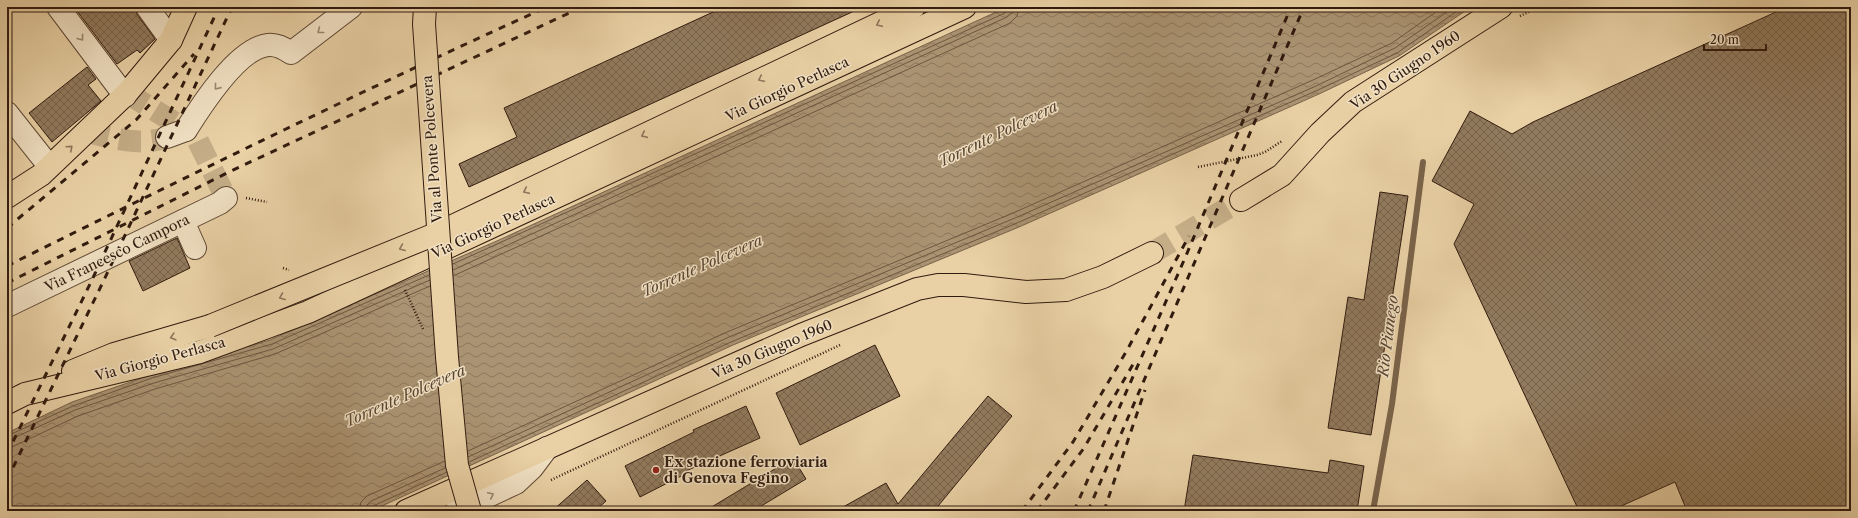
<svg xmlns="http://www.w3.org/2000/svg" width="1858" height="518" font-family="'Libre Caslon Text',serif">
	<defs>
		<pattern id="water-waves" width="16" height="10" patternUnits="userSpaceOnUse"><rect width="16" height="10" fill="#aa9372"/><path d="M0 5q4-4 8 0t8 0" fill="none" stroke="#8b775c"/></pattern>
		<pattern id="building-cross-hatch" width="8" height="8" patternUnits="userSpaceOnUse"><rect width="8" height="8" fill="#917a5d"/><path d="M0 0l8 8M0 8l8-8" fill="none" stroke="#77634b"/></pattern>
	</defs>
	<rect width="100%" height="100%" fill="#e9d1a5"/>
	<filter id="stains"><feTurbulence type="fractalNoise" baseFrequency=".005" numOctaves="4"/><feColorMatrix values="0 0 0 0 .2 0 0 0 0 .09 0 0 0 0 .02 0 0 0 .5 -.17"/></filter>
	<radialGradient id="worn" r=".72"><stop offset=".6" stop-color="#630" stop-opacity="0"/><stop offset="1" stop-color="#630" stop-opacity=".3"/></radialGradient>
	<!-- water -->
	<path fill="url(#water-waves)" stroke="#7a634a" d="M1007,7H1471L1399,56L1319,94L1019,227L733,345L371,511H7V433L72,402L151,375L270,340L499,240Z"/>
	<g fill="none" stroke-linecap="round" stroke-linejoin="round">
		<!-- shore -->
		<g stroke="#6e5740" stroke-width="1">
			<path d="M453,264L1005,13L1008,7"/>
			<path d="M453,270L1007,17L1012,13L1013,7"/>
			<path d="M453,276L1010,23L1017,16L1019,7"/>
			<path d="M7,436L73,406L152,378L272,344L429,275"/>
			<path d="M7,441L75,410L154,383L273,349L430,280"/>
			<path d="M7,447L14,446L78,416L155,389L275,354L430,286"/>
			<path d="M468,451L727,332L1013,213L1313,80L1392,43L1443,7"/>
			<path d="M468,457L729,337L1015,218L1316,86L1395,48L1454,7"/>
			<path d="M469,462L731,342L1017,223L1318,90L1397,53L1463,7"/>
			<path d="M359,511L361,502L367,496L445,461"/>
			<path d="M365,511L367,505L371,501L445,468"/>
			<path d="M370,511L373,506L447,472"/>
		</g>
		<!-- stream -->
		<path stroke="#7a634a" stroke-width="6" d="M1373,511L1392,404L1423,162"/>
	</g>
	<!-- building -->
	<g fill="url(#building-cross-hatch)" stroke="#311b0f">
		<path d="M74,7H135L137,14L155,39L140,53L137,50L117,64Z"/>
		<path d="M724,7H863L469,187L459,164L517,137L504,108Z"/>
		<path d="M1787,7H1851V511H1687L1675,482L1610,511H1579L1454,244L1474,204L1432,181L1470,111L1512,134L1533,122Z"/>
		<path d="M87,67L96,79L88,85L101,101L52,142L29,113Z"/>
		<path d="M1380,192L1408,196L1371,435L1328,428L1348,297L1364,300Z"/>
		<path d="M177,238L190,268L143,291L129,261Z"/>
		<path d="M875,345L900,396L800,445L776,393Z"/>
		<path d="M988,396L1012,416L934,511H836L886,483L898,504Z"/>
		<path d="M746,406L760,438L686,471L687,473L640,497L625,466L694,432L693,430Z"/>
		<path d="M1193,455L1328,473L1330,460L1364,466L1357,511H1184Z"/>
		<path d="M793,458L806,479L753,511H705Z"/>
		<path d="M587,480L606,501L595,511H552Z"/>
	</g>
	<g fill="none" stroke-linecap="round" stroke-linejoin="round">
		<!-- minor-tunnel -->
		<g stroke="#c4ad87" stroke-width="22" stroke-dasharray="22 11" stroke-linecap="butt">
			<path d="M127,93L175,123"/>
			<path d="M87,132C114,138 140,147 167,137"/>
			<path d="M198,141L226,198"/>
		</g>
		<!-- major-tunnel -->
		<path stroke="#c4ad87" stroke-width="22" stroke-dasharray="22 11" stroke-linecap="butt" d="M1152,253L1241,200"/>
		<!-- minor casing -->
		<g stroke="#5f4834" stroke-width="24">
			<g id="minor">
				<path d="M58,7L125,96"/>
				<path d="M147,7L171,40"/>
				<path d="M7,113L49,166"/>
				<path d="M186,130C201,106 238,48 268,45C277,44 284,48 291,53L351,7"/>
				<path d="M167,137L186,130"/>
				<path d="M183,221L195,248"/>
				<path d="M7,306L220,203L226,198"/>
				<path d="M456,511L516,483L532,468L547,448"/>
			</g>
		</g>
		<!-- major casing -->
		<g stroke="#311b0f" stroke-width="24">
			<g id="major">
				<path d="M7,197L41,175L127,93L171,40L186,7"/>
				<path d="M1241,200L1282,175L1320,133L1353,102L1501,7"/>
				<path d="M438,233L914,7"/>
				<path d="M73,371L114,354L210,326"/>
				<path d="M7,403L25,394L200,352L308,312L965,7"/>
				<path d="M406,511L801,335L917,289L938,285H964L1026,292L1066,290L1103,277L1152,253"/>
			</g>
		</g>
		<!-- path -->
		<g stroke="#311b0f" stroke-width="2.5" stroke-dasharray="1 2" stroke-linecap="butt">
			<path d="M1520,16L1539,7"/>
			<path d="M1198,167L1257,155L1265,152L1282,141"/>
			<path d="M246,198L267,202"/>
			<path d="M283,268L289,270"/>
			<path d="M405,290L423,329"/>
			<path d="M551,480L840,345"/>
		</g>
		<!-- minor -->
		<use href="#minor" stroke="#f1e1c4" stroke-width="22"/>
		<!-- major -->
		<use href="#major" stroke="#e9d1a5" stroke-width="22"/>
		<!-- rail -->
		<g stroke="#311b0f" stroke-width="3" stroke-dasharray="7 7" stroke-linecap="butt">
			<path d="M7,228L136,120L194,54"/>
			<path d="M7,266C186,177 365,89 547,7"/>
			<path d="M7,283L231,171L582,7"/>
			<path d="M7,454L91,282L219,7"/>
			<path d="M7,480L104,280L232,7"/>
			<path d="M1022,511L1073,442L1126,352L1189,236"/>
			<path d="M1037,511L1084,448L1135,361"/>
			<path d="M1074,511L1185,258L1291,7"/>
			<path d="M1088,511L1304,7"/>
			<path d="M1104,511L1145,390"/>
		</g>
		<!-- major-bridge casing -->
		<g stroke="#311b0f" stroke-width="24" stroke-linecap="butt">
			<g id="major-bridge">
				<path d="M425,7L424,24L447,357L457,465L470,511"/>
				<path d="M210,326L438,233"/>
			</g>
		</g>
		<!-- major-bridge -->
		<use href="#major-bridge" stroke="#e9d1a5" stroke-width="22"/>
	</g>
	<!-- one-way arrows -->
	<defs><path id="oneway-chevron" d="M-2-3.5L2.5 0L-2 3.5" fill="none" stroke-width="1.6" stroke-linecap="round" stroke-linejoin="round"/></defs>
	<g stroke="#8d765a">
		<use href="#oneway-chevron" transform="translate(879 24) rotate(155)"/>
		<use href="#oneway-chevron" transform="translate(761 79) rotate(155)"/>
		<use href="#oneway-chevron" transform="translate(644 135) rotate(155)"/>
		<use href="#oneway-chevron" transform="translate(70 148) rotate(-42)"/>
		<use href="#oneway-chevron" transform="translate(526 191) rotate(155)"/>
		<use href="#oneway-chevron" transform="translate(402 248) rotate(158)"/>
		<use href="#oneway-chevron" transform="translate(282 297) rotate(158)"/>
		<use href="#oneway-chevron" transform="translate(173 337) rotate(164)"/>
	</g>
	<g stroke="#9b8873">
		<use href="#oneway-chevron" transform="translate(320 31) rotate(142)"/>
		<use href="#oneway-chevron" transform="translate(81 38) rotate(53)"/>
		<use href="#oneway-chevron" transform="translate(217 87) rotate(129)"/>
		<use href="#oneway-chevron" transform="translate(491 495) rotate(-25)"/>
	</g>
	<!-- markers -->
	<circle fill="#8f2418" stroke="#f1e1c4" stroke-width="1.5" cx="656" cy="470" r="4"/>
	<g text-anchor="middle" stroke-width="3" stroke-linejoin="round" paint-order="stroke">
		<!-- street labels -->
		<g font-size="14" fill="#311b0f" stroke="#f1e1c4">
			<text transform="translate(1405 70) rotate(-34)" y="5">Via 30 Giugno 1960</text>
			<text transform="translate(787 89) rotate(-25)" y="5">Via Giorgio Perlasca</text>
			<text transform="translate(432 149) rotate(-94)" y="5">Via al Ponte Polcevera</text>
			<text transform="translate(493 226) rotate(-25)" y="5">Via Giorgio Perlasca</text>
			<text transform="translate(117 253) rotate(-26)" y="5">Via Francesco Campora</text>
			<text transform="translate(772 349) rotate(-23)" y="5">Via 30 Giugno 1960</text>
			<text transform="translate(160 359) rotate(-15)" y="5">Via Giorgio Perlasca</text>
		</g>
		<!-- poi labels -->
		<g font-size="14" font-weight="bold" fill="#311b0f" stroke="#f1e1c4" text-anchor="start">
			<text x="664" y="467">Ex stazione ferroviaria<tspan x="664" dy="16">di Genova Fegino</tspan></text>
		</g>
		<!-- water labels -->
		<g font-size="15" font-style="italic" fill="#5b4532" stroke="#f1e1c4">
			<text transform="translate(998 134) rotate(-26)" y="5">Torrente Polcevera</text>
			<text transform="translate(702 266) rotate(-24)" y="5">Torrente Polcevera</text>
			<text transform="translate(1388 336) rotate(-83)" y="5">Rio Pianego</text>
			<text transform="translate(405 396) rotate(-24)" y="5">Torrente Polcevera</text>
		</g>
	</g>
	<!-- margin -->
	<rect width="1858" height="518" fill="none" stroke="#e9d1a5" stroke-width="24"/>
	<rect x="8" y="8" width="1842" height="502" fill="none" stroke="#311b0f" stroke-width="2"/>
	<rect x="12" y="12" width="1834" height="494" fill="none" stroke="#311b0f"/>
	<!-- scale -->
	<path d="M1704 44v6h62v-6" fill="none" stroke="#311b0f" stroke-width="2"/>
	<text x="1710" y="44" font-size="12" fill="#311b0f" stroke="#f1e1c4" stroke-width="3" paint-order="stroke">20 m</text>
	<rect width="100%" height="100%" filter="url(#stains)"/>
	<rect width="100%" height="100%" fill="url(#worn)"/>
</svg>
